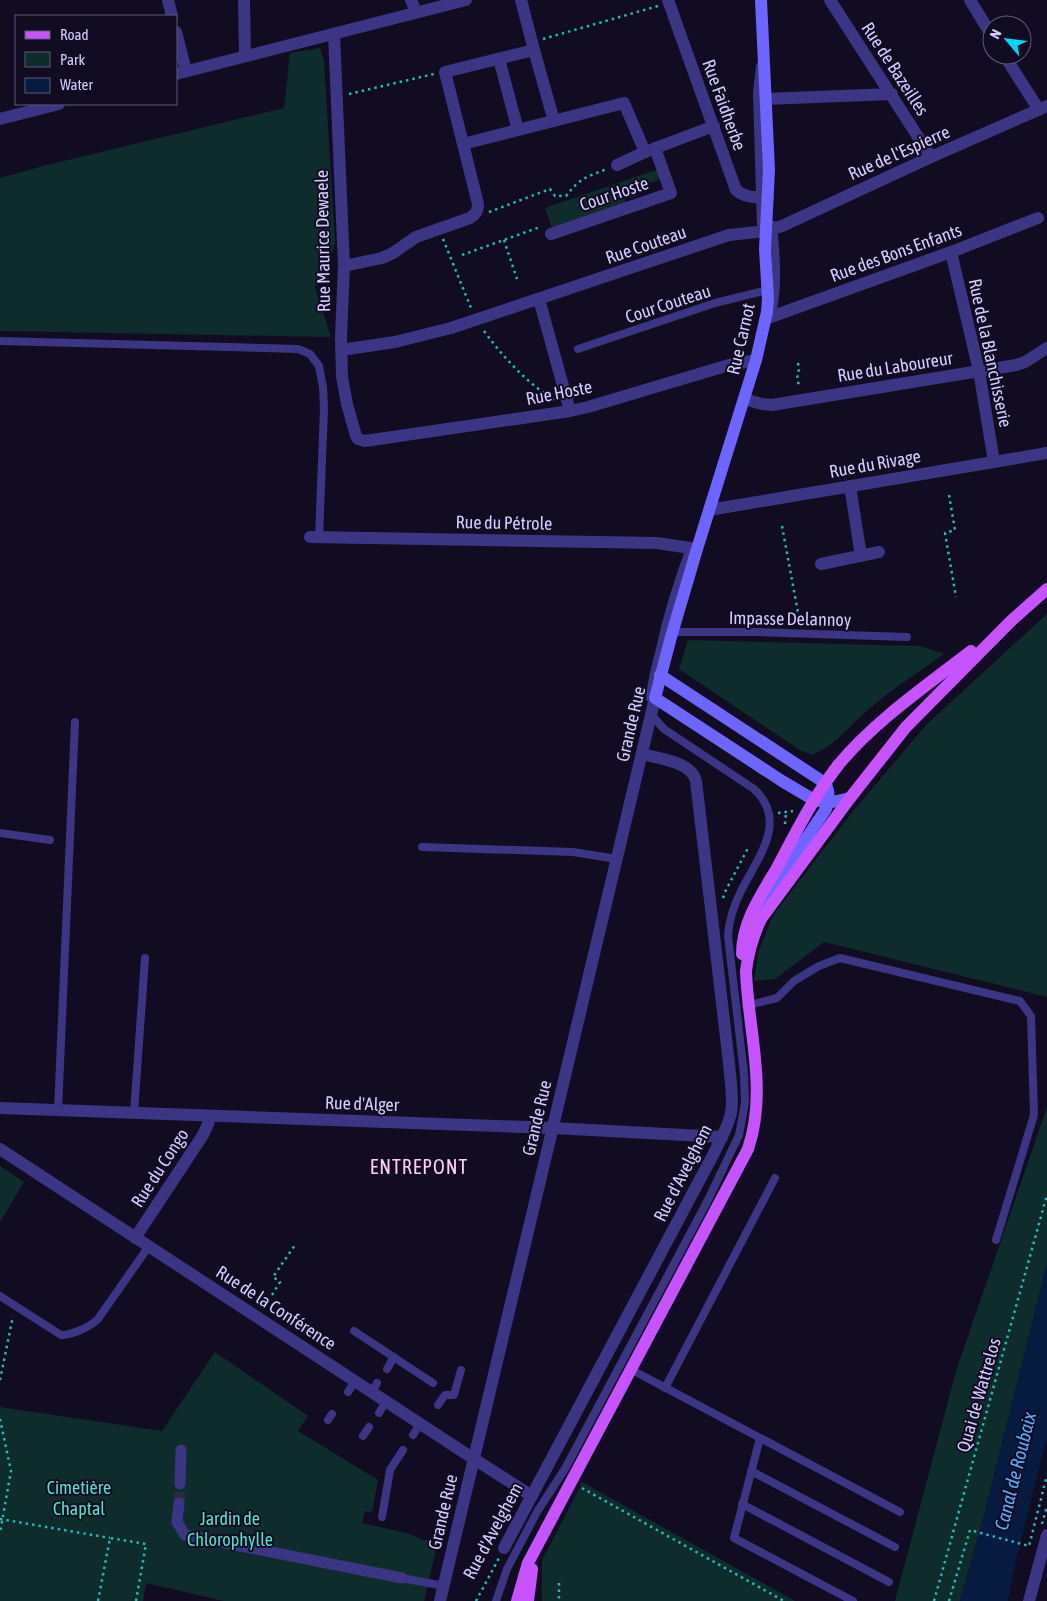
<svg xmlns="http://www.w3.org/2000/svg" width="1047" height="1601" font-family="'Asap Condensed',sans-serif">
	<rect width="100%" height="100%" fill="#110c22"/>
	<!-- green -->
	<g fill="#0f2c2c">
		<path d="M320,48L324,61L335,243L325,274L315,287L331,337L0,331V178L43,166L284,108L290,53Z"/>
		<path d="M659,169L662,179L622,192L626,203L552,228L545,208Z"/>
		<path d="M1047,614V997L824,942L775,979L754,981L759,950L773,915L854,810L926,725Z"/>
		<path d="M688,640L920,646L944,654C919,672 892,689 869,709C849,726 837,744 812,755L800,750L679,669Z"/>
		<path d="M1047,1107V1264L983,1519L960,1601H895L956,1371Z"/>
		<path d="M0,1166L24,1182L0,1222Z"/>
		<path d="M215,1352L308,1416L298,1431L378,1480L372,1513L365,1511L362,1523L410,1534L422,1540L438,1541L424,1601H224L146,1583L143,1601H0V1407L162,1431Z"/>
		<path d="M582,1482L795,1601H542V1560L578,1491Z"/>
	</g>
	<!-- water -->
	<path fill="#071a40" d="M1047,1264V1437L1014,1570L1008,1601H960L983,1519Z"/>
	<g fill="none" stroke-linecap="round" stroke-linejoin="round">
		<!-- pedestrian-tunnel -->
		<path stroke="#2e2943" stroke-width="11" stroke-dasharray="11 5.5" stroke-linecap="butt" d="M179,1503L180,1484"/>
		<!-- path -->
		<g stroke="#28b7b4" stroke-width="2.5" stroke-dasharray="2.5 4" stroke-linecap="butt">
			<path d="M543,39L658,6"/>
			<path d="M349,94L434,74"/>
			<path d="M489,212L550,189L555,196H566C580,178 586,177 607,169"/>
			<path d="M443,239L471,308"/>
			<path d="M504,240L517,279"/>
			<path d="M462,255L540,227"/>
			<path d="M484,331C503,357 526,382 554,400"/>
			<path d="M798,363L799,370L797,373L799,388"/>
			<path d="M949,495L955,530L945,533L956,597"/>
			<path d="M782,526L799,618"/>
			<path d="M778,813L793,811"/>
			<path d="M785,824L786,812"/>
			<path d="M723,898L726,890L748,848"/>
			<path d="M272,1295L280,1282L273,1277L295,1245"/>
			<path d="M0,1380L13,1316"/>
			<path d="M0,1419L11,1471L0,1533"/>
			<path d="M582,1488L784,1601"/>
			<path d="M0,1519L110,1538"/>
			<path d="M1042,1524L1047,1506"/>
			<path d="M559,1583V1601"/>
			<path d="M98,1601L110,1538L146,1544L136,1601"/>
			<path d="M476,1601L499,1558"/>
			<path d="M934,1601L1047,1195"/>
			<path d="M949,1601L970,1530L1029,1546L1047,1475"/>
		</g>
		<!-- service -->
		<g stroke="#3b3583" stroke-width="8">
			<path d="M760,66L757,93L761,227"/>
			<path d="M771,318C779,288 776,256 773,225"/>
			<path d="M0,341L298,349L310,354L319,366L323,387L324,409L319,538"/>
			<path d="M578,349L715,303L768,290"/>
			<path d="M672,632H758L907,637"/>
			<path d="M650,698C651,683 655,668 659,653C667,616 678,580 691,546"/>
			<path d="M0,833L50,840"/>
			<path d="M422,847L573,852L617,859"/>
			<path d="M749,1005L777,998L794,981L819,966L840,958L1020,1001L1031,1016L1034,1115L996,1240"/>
			<path d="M58,1110L75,722"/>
			<path d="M134,1113L145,958"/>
			<path d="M0,1296L61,1335C72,1335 90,1327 98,1319L149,1246"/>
			<path d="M354,1331L433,1383"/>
			<path d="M387,1369L394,1357"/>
			<path d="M632,1370L900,1512"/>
			<path d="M665,1388L775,1178"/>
			<path d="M348,1392L355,1381"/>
			<path d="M372,1392L377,1383"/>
			<path d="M438,1405L445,1395H454L461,1370"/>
			<path d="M379,1413L386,1401"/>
			<path d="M328,1420L332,1414"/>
			<path d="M413,1435L420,1424"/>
			<path d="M363,1436L369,1427"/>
			<path d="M760,1438L734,1538L853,1601"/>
			<path d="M751,1471L895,1547"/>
			<path d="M742,1504L889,1582"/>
			<path d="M382,1517L390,1470L403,1450"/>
			<path d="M402,1578L444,1586"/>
			<path d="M496,1601L507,1569L537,1512L566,1467L708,1200L739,1135L745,1103L744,1074L728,936C729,919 734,905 741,891C757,859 789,821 754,789L664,729L655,719L651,712"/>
		</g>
		<!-- pedestrian -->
		<g stroke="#3b3583" stroke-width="11">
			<path d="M180,1484L181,1450"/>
			<path d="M179,1503L177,1522L185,1535L402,1578"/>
		</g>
		<!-- minor -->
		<g stroke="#3b3583" stroke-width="12">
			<path d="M168,0L172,16"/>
			<path d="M244,0L245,56"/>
			<path d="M411,0L416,12"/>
			<path d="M668,0L736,190C745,198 756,197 768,198"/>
			<path d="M830,0L931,157"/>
			<path d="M970,0L992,36"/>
			<path d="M176,32L186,71"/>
			<path d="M334,34L344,266L341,337L342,377L347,404L356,436L358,439L365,441L570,411L588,407L729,365L756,360"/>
			<path d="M534,50L554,121"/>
			<path d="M1004,55L1039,110"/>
			<path d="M499,59L518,130"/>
			<path d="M176,74L466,0"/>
			<path d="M765,99L892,94"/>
			<path d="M0,119L59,104"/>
			<path d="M463,144L624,103L645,152"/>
			<path d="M617,165L645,152L714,126"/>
			<path d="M551,234L671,193L655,148"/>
			<path d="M951,252L979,371L994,462"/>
			<path d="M344,266L382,258L393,253L416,237L470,218C476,214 478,211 478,204L445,72L534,50L521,0"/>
			<path d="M539,299L570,411"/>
			<path d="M765,319L951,252L1038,218"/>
			<path d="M341,350L395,342L451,328L729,235L766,231L782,226L931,157L1047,106"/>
			<path d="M744,399L762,404L772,405L1016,365L1025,362L1047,348"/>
			<path d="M850,486L861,556"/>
			<path d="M709,510L1047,453"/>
			<path d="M310,537L657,543L697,549"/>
			<path d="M821,564L879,552"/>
			<path d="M553,1128L722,1137"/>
			<path d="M135,1238L203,1135L208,1124L210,1116"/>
			<path d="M474,1459L532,1496"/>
			<path d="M504,1548L714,1153C720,1140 728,1127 731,1113C734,1097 730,1079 729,1063L696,781C691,761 659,759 642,754"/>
			<path d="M1029,1601L1047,1535"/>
		</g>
		<!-- tertiary -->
		<g stroke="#3b3583" stroke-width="12">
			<path d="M0,1108L553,1128"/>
			<path d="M0,1149L474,1459"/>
			<path d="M440,1601L655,698"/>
		</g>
		<!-- secondary -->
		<g stroke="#6e64ff" stroke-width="12">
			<path d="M761,0L769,170L765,249L768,298L767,312L756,360L697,549L671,637L655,698L782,781L814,800L828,803L850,798"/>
			<path d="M660,675L825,783C830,792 829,799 826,809L773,888L755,922"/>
		</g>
		<!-- primary -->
		<g stroke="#c554ff" stroke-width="12">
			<path d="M742,954C742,922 761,895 777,868C796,832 814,796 839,764C876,720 926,686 971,651"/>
			<path d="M517,1601L528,1563L748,1149C768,1090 748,1031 746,971C748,952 753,936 761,919L850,798L906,727L1011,621L1047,589"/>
			<path d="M528,1601L532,1569"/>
		</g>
	</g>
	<g text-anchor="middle" stroke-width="4" stroke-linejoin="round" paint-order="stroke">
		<!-- street labels -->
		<g font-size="18" fill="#d4cdff" stroke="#110c22">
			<text transform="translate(895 69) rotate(57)" y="6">Rue de Bazeilles</text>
			<text transform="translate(724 105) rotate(70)" y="6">Rue Faidherbe</text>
			<text transform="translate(899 153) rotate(-24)" y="6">Rue de l'Espierre</text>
			<text transform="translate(614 194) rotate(-19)" y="6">Cour Hoste</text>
			<text transform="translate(323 241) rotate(-91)" y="6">Rue Maurice Dewaele</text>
			<text transform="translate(646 245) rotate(-19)" y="6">Rue Couteau</text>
			<text transform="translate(896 253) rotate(-20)" y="6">Rue des Bons Enfants</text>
			<text transform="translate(668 304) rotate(-18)" y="6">Cour Couteau</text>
			<text transform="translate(741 339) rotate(-77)" y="6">Rue Carnot</text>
			<text transform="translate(990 353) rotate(78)" y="6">Rue de la Blanchisserie</text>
			<text transform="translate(895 367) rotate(-9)" y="6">Rue du Laboureur</text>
			<text transform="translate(559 393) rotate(-11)" y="6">Rue Hoste</text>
			<text transform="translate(875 464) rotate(-10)" y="6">Rue du Rivage</text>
			<text transform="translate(504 523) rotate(1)" y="6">Rue du Pétrole</text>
			<text transform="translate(790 619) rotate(1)" y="6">Impasse Delannoy</text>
			<text transform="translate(631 724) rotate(-77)" y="6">Grande Rue</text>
			<text transform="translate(362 1104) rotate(2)" y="6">Rue d'Alger</text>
			<text transform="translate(537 1118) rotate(-77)" y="6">Grande Rue</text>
			<text transform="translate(160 1168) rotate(-57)" y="6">Rue du Congo</text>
			<text transform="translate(683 1173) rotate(-63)" y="6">Rue d'Avelghem</text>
			<text transform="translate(276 1308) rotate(33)" y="6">Rue de la Conférence</text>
			<text transform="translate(979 1395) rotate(-74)" y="6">Quai de Wattrelos</text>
			<text transform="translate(443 1512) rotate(-77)" y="6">Grande Rue</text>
			<text transform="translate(493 1531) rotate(-62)" y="6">Rue d'Avelghem</text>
		</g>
		<!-- park labels -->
		<g font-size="18" fill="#54e4c5" stroke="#110c22">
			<text x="79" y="1494">Cimetière<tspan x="79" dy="21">Chaptal</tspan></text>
			<text x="230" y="1525">Jardin de<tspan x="230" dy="21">Chlorophylle</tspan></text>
		</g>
		<!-- water labels -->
		<g font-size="19" font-style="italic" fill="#5badff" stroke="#110c22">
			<text transform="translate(1015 1471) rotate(-76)" y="7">Canal de Roubaix</text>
		</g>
		<!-- quarter labels -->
		<g font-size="20" letter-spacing="1" fill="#ffcfec" stroke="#110c22">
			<text x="419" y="1174">ENTREPONT</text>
		</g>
	</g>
	<!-- legend -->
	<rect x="15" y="15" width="162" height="90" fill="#110c22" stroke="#5f597a"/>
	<rect x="25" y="31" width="25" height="8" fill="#c554ff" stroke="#5f597a"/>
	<text x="60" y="40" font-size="15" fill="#d4cdff">Road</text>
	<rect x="25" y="52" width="25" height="15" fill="#0f2c2c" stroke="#5f597a"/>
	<text x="60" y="65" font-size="15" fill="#d4cdff">Park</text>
	<rect x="25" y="78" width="25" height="15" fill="#071a40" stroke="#5f597a"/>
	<text x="60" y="90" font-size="15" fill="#d4cdff">Water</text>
	<!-- north arrow -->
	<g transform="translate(1007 40) rotate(298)"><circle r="24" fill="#110c22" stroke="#5f597a"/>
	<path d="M0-4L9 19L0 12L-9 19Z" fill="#00d6f8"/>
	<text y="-8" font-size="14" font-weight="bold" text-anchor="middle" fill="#d4cdff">N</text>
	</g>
</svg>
